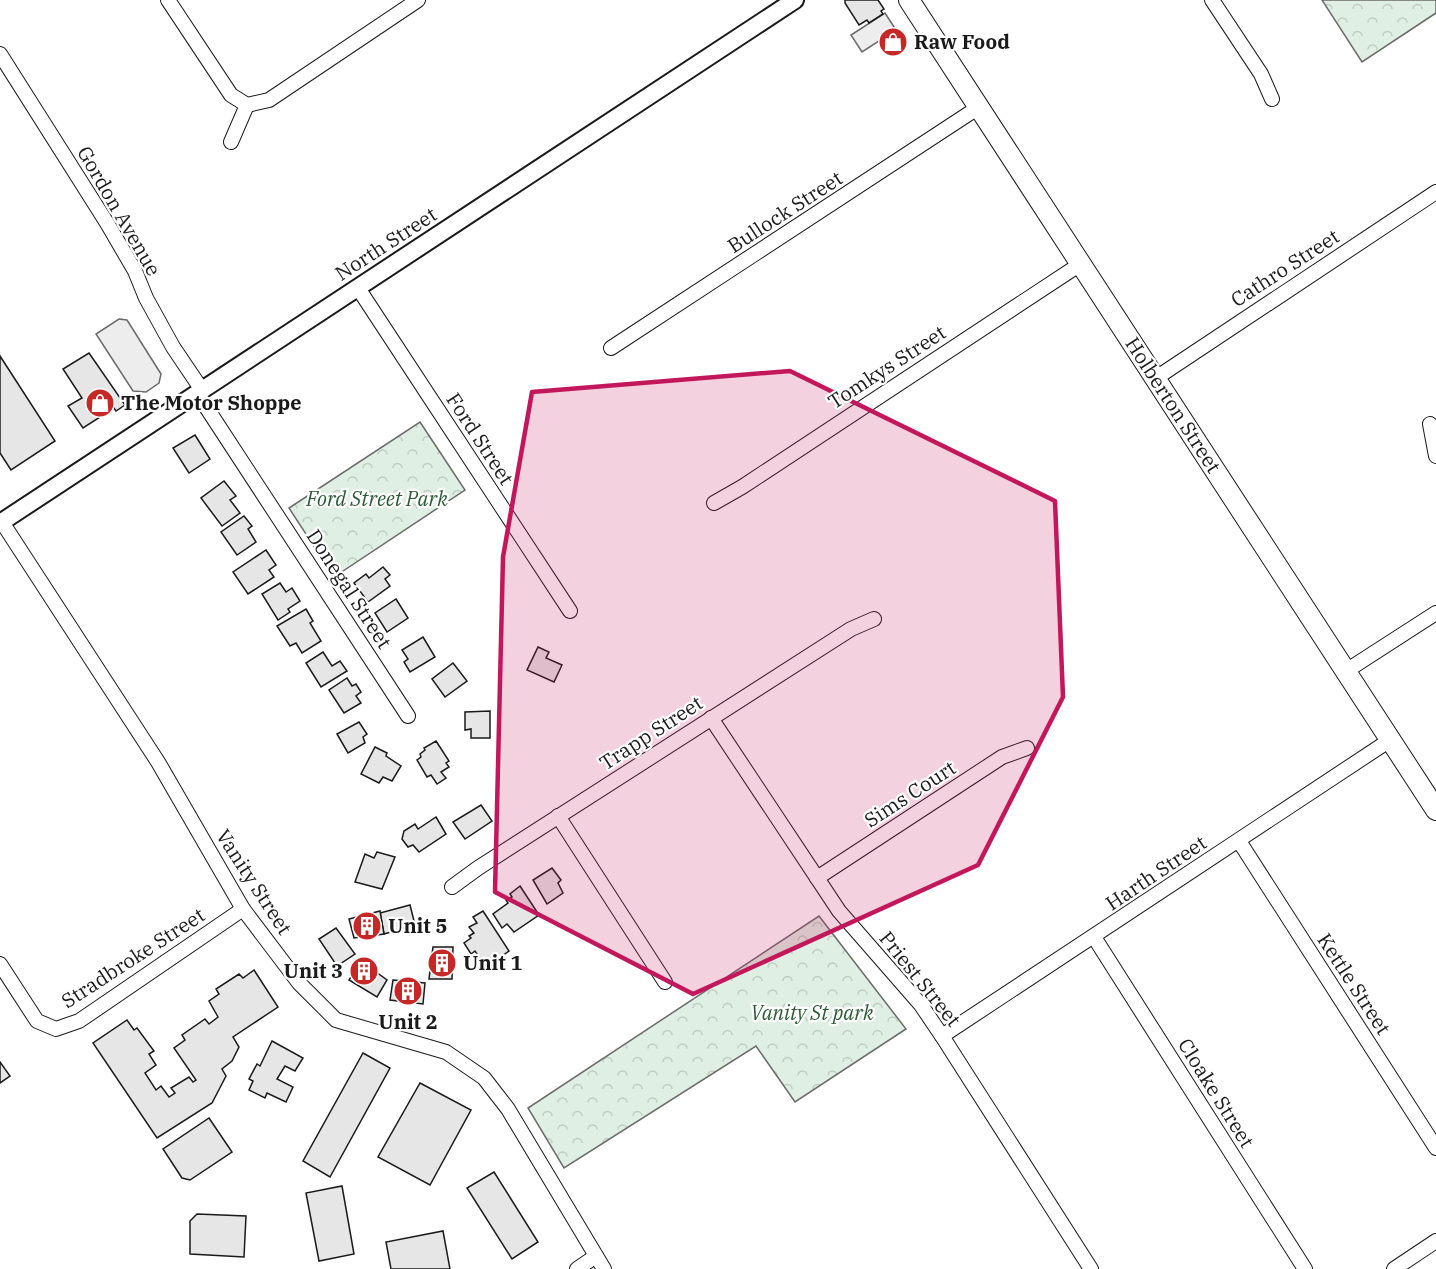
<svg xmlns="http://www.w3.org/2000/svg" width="1436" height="1269" font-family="'IBM Plex Serif',serif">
	<defs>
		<pattern id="park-crowns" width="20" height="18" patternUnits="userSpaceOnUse" patternTransform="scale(1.5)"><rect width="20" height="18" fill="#e0efe3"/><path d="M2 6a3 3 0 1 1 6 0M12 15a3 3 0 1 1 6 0" fill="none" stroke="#c0ccc2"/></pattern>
	</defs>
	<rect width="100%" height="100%" fill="#fff"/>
	<!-- park -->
	<g fill="url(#park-crowns)" stroke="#6a6a6a" stroke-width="1.5">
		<path d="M1322,0H1436V13L1362,62Z"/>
		<path d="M420,422L465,490L334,577L289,508Z"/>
		<path d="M819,916L906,1029L795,1102L756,1046L564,1168L528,1108Z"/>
	</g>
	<!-- parking -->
	<g fill="#ededed" stroke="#6a6a6a" stroke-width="1.5">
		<path d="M885,13L896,30L862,52L851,35Z"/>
		<path d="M119,319L127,320L161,374L159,383L146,392L133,391L96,334Z"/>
	</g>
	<!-- building -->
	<g fill="#e6e6e6" stroke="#1a1a1a" stroke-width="1.5">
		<path d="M845,0H878L884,9L881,11L883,14L869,23L867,20L859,25L845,3Z"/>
		<path d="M898,30L906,42L888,54L880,42Z"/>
		<path d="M89,353L125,405L116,411L114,408L83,428L68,406L82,398L63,369Z"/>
		<path d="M0,356L55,441L11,470L0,453Z"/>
		<path d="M195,435L210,459L189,473L173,448Z"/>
		<path d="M224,481L236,496L230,500L240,513L222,526L201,498Z"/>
		<path d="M244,516L252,526L248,529L256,542L237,555L221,532Z"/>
		<path d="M266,550L276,565L269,570L274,577L248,594L233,572Z"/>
		<path d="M383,567L390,575L385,579L390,586L368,602L354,583L366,574L369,578Z"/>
		<path d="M280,583L286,592L292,588L300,601L288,609L290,612L278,620L262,594Z"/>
		<path d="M396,599L408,618L387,632L375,613Z"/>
		<path d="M306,609L313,621L310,623L321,641L302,653L296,643L290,646L277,626Z"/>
		<path d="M423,637L435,657L410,672L404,662L408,659L402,650Z"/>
		<path d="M538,647L549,652L546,658L562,665L554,682L527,670Z"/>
		<path d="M323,652L332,666L340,661L347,671L321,687L306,663Z"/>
		<path d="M453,663L467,681L445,697L432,679Z"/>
		<path d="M347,678L352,686L356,684L361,692L356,696L361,703L344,713L329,690Z"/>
		<path d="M490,711V738H471V729L465,730V712Z"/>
		<path d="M359,722L367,734L363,737L365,743L348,753L337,734Z"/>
		<path d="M436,741L449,761L446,763L449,767L441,772L446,778L437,784L431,775L427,777L417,760L421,757L420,754L425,750L424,748Z"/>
		<path d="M375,747L387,753L386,756L401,766L392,781L383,777L379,783L361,774Z"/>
		<path d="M481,805L492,821L465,839L453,822Z"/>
		<path d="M436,817L446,834L419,852L413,845L408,847L402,839L404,831L415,824L418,829Z"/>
		<path d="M377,852L395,857L382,889L355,882L365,854L374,858Z"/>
		<path d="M552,868L561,880L558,883L563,893L547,904L533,880Z"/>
		<path d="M520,886L539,915L514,932L507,924L502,928L493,914L508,903L506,900L512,897L510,894Z"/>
		<path d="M410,905L415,925L384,934L380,913Z"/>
		<path d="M380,911L384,934L354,938L349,919Z"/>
		<path d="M483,911L509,951L486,967L475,951L471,954L464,943L471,938L469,936L474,933L469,927L477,923L473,917Z"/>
		<path d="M336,928L355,954L337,966L319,939Z"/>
		<path d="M433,947H453L452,979H429Z"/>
		<path d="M361,961L387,980L377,997L349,980Z"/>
		<path d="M254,970L278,1007L233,1037L239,1047L232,1061L222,1069L226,1076L212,1103L157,1138L93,1043L127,1020L134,1030L137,1028L154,1051L149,1054L156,1065L145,1073L156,1090L161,1086L169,1097L175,1093L171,1088L189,1077L193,1082L196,1080L174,1048L185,1040L182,1035L205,1019L209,1024L218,1017L209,1001L219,994L216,989L239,974L243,978Z"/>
		<path d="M393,980L425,983L423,1004L390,1000Z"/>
		<path d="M272,1041L303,1058L295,1071L285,1066L277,1079L293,1087L286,1102L267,1093L265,1098L249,1090L253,1081L249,1079L257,1064L260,1066Z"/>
		<path d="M363,1053L390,1068L330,1177L303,1161Z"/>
		<path d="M0,1062L10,1076L0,1083Z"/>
		<path d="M420,1083L471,1110L430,1185L378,1157Z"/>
		<path d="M209,1118L232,1152L190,1180L182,1178L163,1149Z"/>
		<path d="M494,1172L538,1242L512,1259L467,1188Z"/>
		<path d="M342,1186L354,1254L319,1261L306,1193Z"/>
		<path d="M197,1214L246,1216L244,1257L190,1254V1221Z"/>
		<path d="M443,1231L450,1269H391L386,1242Z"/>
	</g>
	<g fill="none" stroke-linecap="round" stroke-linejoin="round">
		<!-- minor casing -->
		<g stroke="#1a1a1a" stroke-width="16">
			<g id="minor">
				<path d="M168,0L231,95L247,105"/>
				<path d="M1212,0L1261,74L1272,99"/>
				<path d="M0,54L107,223L135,271L146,298L173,347L202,390"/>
				<path d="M247,105L269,100L418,0"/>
				<path d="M231,142L247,105"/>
				<path d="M358,288L570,611"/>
				<path d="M611,348L979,107"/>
				<path d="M1156,378L1436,192"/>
				<path d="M197,393L408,716"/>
				<path d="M1430,424L1436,456"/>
				<path d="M714,503L742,487L1082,263"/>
				<path d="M2,522L158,762L243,909L299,983L336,1020L446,1052L484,1078L508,1109L604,1269"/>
				<path d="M1346,671L1436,613"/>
				<path d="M711,718L839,911L921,1005L942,1036L1091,1269"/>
				<path d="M558,816L665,982"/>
				<path d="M1239,841L1436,1148"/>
				<path d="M817,878L1002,757L1027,748"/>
				<path d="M452,887L478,868L851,629L874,619"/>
				<path d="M1094,937L1305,1269"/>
				<path d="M0,964L37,1021L56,1029L79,1021L243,909"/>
				<path d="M942,1036L1390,740"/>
				<path d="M577,1269L596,1256"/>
				<path d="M1394,1269L1436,1241"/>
			</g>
		</g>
		<!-- tertiary casing -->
		<g stroke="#1a1a1a" stroke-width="20">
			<path id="tertiary" d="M0,523L795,0"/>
		</g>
		<!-- secondary casing -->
		<g stroke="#1a1a1a" stroke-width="22">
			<path id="secondary" d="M909,0L1436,810"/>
		</g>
		<!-- minor -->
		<use href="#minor" stroke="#fff" stroke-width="14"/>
		<!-- tertiary -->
		<use href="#tertiary" stroke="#fff" stroke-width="16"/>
		<!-- secondary -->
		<use href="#secondary" stroke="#fff" stroke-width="20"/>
	</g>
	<!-- marked area -->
	<path fill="#c2185b" fill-opacity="0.2" stroke="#c2185b" stroke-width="4.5" stroke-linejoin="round" d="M790,371L1055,501L1063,697L978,865L693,994L495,892L503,557L532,392Z"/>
	<!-- icons -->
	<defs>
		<g id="shop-disc" transform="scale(1.5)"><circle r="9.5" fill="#c62828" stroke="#fff"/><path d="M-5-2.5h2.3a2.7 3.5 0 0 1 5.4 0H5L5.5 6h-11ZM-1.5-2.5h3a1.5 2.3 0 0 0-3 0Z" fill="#fff"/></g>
		<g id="building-disc" transform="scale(1.5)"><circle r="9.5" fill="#c62828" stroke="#fff"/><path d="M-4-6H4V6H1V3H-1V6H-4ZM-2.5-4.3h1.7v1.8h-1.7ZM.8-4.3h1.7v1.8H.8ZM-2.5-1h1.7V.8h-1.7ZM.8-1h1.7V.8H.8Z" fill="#fff"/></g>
	</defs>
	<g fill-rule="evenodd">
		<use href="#shop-disc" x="893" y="42"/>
		<use href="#shop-disc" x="100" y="403"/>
		<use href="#building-disc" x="367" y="926"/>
		<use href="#building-disc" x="442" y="963"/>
		<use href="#building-disc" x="364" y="971"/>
		<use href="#building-disc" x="408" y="991"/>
	</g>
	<g text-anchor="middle" stroke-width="4.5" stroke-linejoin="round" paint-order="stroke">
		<!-- poi labels -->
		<g font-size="20" font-weight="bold" fill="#1a1a1a" stroke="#fff" text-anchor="start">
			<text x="914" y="49">Raw Food</text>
			<text x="121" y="410">The Motor Shoppe</text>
			<text x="388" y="933">Unit 5</text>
			<text x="463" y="970">Unit 1</text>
			<text x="343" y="978" text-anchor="end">Unit 3</text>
			<text x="408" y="1029" text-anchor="middle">Unit 2</text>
		</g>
		<!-- street labels -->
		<g font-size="20" fill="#1a1a1a" stroke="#fff">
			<text transform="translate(119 211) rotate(60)" y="7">Gordon Avenue</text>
			<text transform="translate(785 212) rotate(-33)" y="7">Bullock Street</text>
			<text transform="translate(386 244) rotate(-33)" y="7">North Street</text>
			<text transform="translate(1285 268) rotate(-33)" y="7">Cathro Street</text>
			<text transform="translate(887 367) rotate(-33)" y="7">Tomkys Street</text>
			<text transform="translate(1173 405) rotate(57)" y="7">Holberton Street</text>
			<text transform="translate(480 439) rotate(57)" y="7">Ford Street</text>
			<text transform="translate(349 589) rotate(57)" y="7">Donegal Street</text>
			<text transform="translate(651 733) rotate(-33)" y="7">Trapp Street</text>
			<text transform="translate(910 794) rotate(-33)" y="7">Sims Court</text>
			<text transform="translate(1156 873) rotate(-34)" y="7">Harth Street</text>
			<text transform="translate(254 882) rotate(57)" y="7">Vanity Street</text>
			<text transform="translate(133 958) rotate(-33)" y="7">Stradbroke Street</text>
			<text transform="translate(920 979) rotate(51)" y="7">Priest Street</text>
			<text transform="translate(1354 984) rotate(57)" y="7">Kettle Street</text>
			<text transform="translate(1216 1093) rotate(58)" y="7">Cloake Street</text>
		</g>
		<!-- park labels -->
		<g font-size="20" font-style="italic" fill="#2b5a34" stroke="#fff">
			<text x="377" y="506">Ford Street Park</text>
			<text x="812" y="1020">Vanity St park</text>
		</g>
	</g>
</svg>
